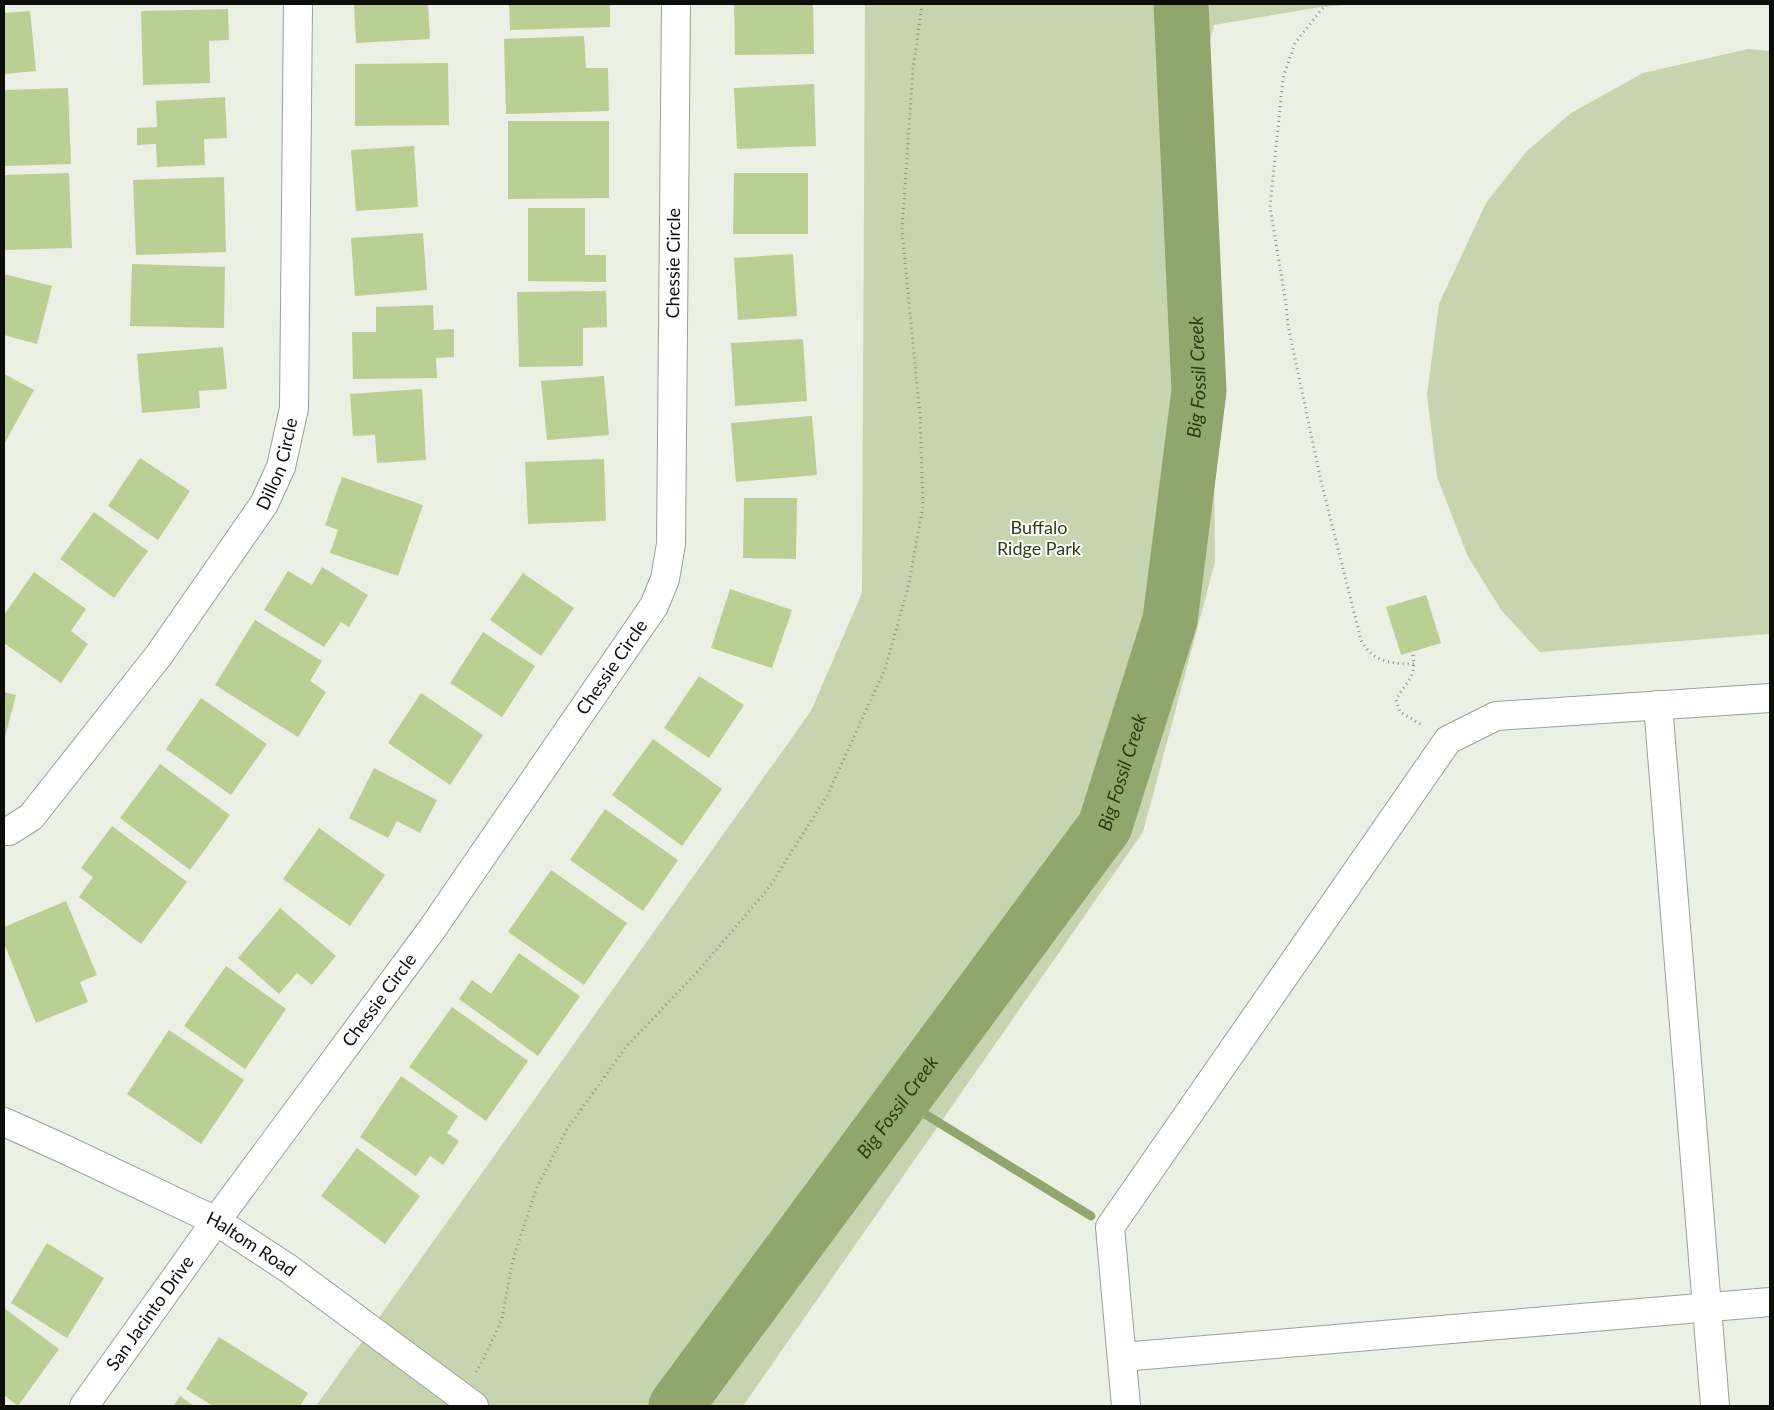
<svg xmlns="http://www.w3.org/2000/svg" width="1774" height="1410" font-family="Lato,sans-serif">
	<rect width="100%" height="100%" fill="#ebf0e4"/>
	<!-- green -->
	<g fill="#c6d5b0">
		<path d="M865,4H1359L1321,7L1214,25L1210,41L1215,562L1143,832L743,1406H316L811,711L862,593Z"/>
		<path d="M1748,49L1770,51V634L1540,652L1502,611L1468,557L1437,477L1427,394L1439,304L1486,203L1526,152L1571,113L1643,73Z"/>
	</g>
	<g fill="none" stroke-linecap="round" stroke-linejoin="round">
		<!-- stream -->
		<path stroke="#91a66d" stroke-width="9" d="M902,1100L1091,1216"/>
		<!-- river -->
		<path stroke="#91a66d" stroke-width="55" id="s1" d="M676,1406L1105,826L1170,620L1199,391L1181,4"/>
	</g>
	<!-- building -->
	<g fill="#b9cf94">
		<path d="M354,4H428L430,39L356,43Z"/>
		<path d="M509,4H610V27L510,30Z"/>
		<path d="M734,4H813L814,54L735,55Z"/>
		<path d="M228,9L229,40L209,41L210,83L143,85L141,11Z"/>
		<path d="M30,11L36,71L4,74V13Z"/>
		<path d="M584,36L586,68H608L609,111L506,114L504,39Z"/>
		<path d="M448,63L449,125L355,126V64Z"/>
		<path d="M814,84L816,146L737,149L734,88Z"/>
		<path d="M68,88L71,164L4,166V90Z"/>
		<path d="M225,97L227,138L204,139L205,165L157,167L156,144L137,145V128L157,127L156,101Z"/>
		<path d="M508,121H609V198L508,199Z"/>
		<path d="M414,146L418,207L356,211L351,150Z"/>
		<path d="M69,173L72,248L4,250V175Z"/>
		<path d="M734,173H808V234H733Z"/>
		<path d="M224,177L226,252L136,255L133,180Z"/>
		<path d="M528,208H585V255H606V282L528,281Z"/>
		<path d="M423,233L427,290L355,296L351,238Z"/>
		<path d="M793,254L797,316L738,320L734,258Z"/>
		<path d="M132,264L225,267L224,328L130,326Z"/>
		<path d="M4,274L52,286L37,344L4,335Z"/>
		<path d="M606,291L607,327L583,328V366L519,367L517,292Z"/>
		<path d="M433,305L434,330L454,329V357L436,358L437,378L353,379L352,332H376V307Z"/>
		<path d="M803,339L807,401L735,406L731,343Z"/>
		<path d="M223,347L227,389L199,391L200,408L142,413L137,354Z"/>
		<path d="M4,374L34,390L4,444Z"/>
		<path d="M604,376L609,435L547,440L541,381Z"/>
		<path d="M422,389L426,460L377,463L375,435L353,436L350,394Z"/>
		<path d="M812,416L817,475L736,482L731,423Z"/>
		<path d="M140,458L190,491L158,540L108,506Z"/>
		<path d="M604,459L606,521L528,524L525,462Z"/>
		<path d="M342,477L423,505L398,576L330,553L338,530L325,525Z"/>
		<path d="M744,498H797L796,559L743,558Z"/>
		<path d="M94,512L148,551L114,598L60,559Z"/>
		<path d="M322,567L368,595L349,627L341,622L324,647L264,610L288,571L312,585Z"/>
		<path d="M34,572L86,609L71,631L88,644L61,683L4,643V615Z"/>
		<path d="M523,573L574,608L541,656L490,620Z"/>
		<path d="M730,589L792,610L772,668L711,648Z"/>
		<path d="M1426,595L1441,643L1401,655L1386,607Z"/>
		<path d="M255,620L322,661L310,681L326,692L298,737L215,685Z"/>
		<path d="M483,632L535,666L502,717L450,683Z"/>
		<path d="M699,676L744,705L709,758L664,728Z"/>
		<path d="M4,692L16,695L4,741Z"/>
		<path d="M421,693L483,735L450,785L388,743Z"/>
		<path d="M201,698L267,744L231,795L166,749Z"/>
		<path d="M653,739L722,789L682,846L612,795Z"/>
		<path d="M160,764L230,815L190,870L120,818Z"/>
		<path d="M374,768L437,800L420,833L397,821L388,838L349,818Z"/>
		<path d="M605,809L678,860L643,911L570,860Z"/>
		<path d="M112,826L187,882L141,944L79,897L93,877L81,868Z"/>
		<path d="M319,828L385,875L350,926L283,879Z"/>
		<path d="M551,870L627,923L584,985L508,932Z"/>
		<path d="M66,901L97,975L80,982L88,1002L36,1023L4,943V927Z"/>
		<path d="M280,908L336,956L312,985L297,973L279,994L238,958Z"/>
		<path d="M519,953L580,996L538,1056L459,999L472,980L491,994Z"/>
		<path d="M226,966L286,1009L245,1069L184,1026Z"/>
		<path d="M452,1007L528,1061L486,1121L409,1067Z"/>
		<path d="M169,1030L244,1080L201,1144L127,1094Z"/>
		<path d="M401,1076L458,1116L447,1133L459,1141L443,1165L430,1156L416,1176L360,1137Z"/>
		<path d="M357,1148L420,1196L385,1244L321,1196Z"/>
		<path d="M47,1243L104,1278L67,1338L11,1303Z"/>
		<path d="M4,1308L59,1349L18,1406L4,1395Z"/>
		<path d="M219,1337L308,1393L300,1406H213L186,1389Z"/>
		<path d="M180,1396L194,1406H173Z"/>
	</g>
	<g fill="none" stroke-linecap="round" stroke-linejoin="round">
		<!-- minor casing -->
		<g stroke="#9ba095" stroke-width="30">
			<g id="minor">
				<path d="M1658,705L1715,1406"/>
				<path id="s2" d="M4,831H9L31,817L159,655L264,504L281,467L294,408L298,4"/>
				<path d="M1122,1357L1770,1302"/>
				<path id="s3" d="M84,1406L216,1221L432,929L654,606L665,579L671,544L676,4"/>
				<path d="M1126,1406L1110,1227L1448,740L1496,716L1770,698"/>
			</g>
		</g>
		<!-- major casing -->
		<g stroke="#9ba095" stroke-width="30">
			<g id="major">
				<path id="s4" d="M4,1122L62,1148L216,1221L289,1269L474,1406"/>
			</g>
		</g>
		<!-- path -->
		<g stroke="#8c9087" stroke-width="3" stroke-dasharray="1 4" stroke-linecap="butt">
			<path d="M1326,4L1295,43L1283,78L1270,207L1286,304L1288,325L1320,477L1361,640C1372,662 1392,664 1415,664"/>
			<path d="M1413,655C1417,678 1405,682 1396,700L1400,712L1422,725"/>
			<path d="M476,1372L483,1360L502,1319L512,1263L536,1189L567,1129L626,1047L698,971L768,889L827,796L885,669L908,588L923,506L920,415L902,230L913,69L922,4"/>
		</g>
		<!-- minor -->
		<use href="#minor" stroke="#fff" stroke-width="28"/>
		<!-- major -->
		<use href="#major" stroke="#fff" stroke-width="28"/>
	</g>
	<g text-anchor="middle" stroke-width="4" stroke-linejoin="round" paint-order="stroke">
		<!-- street labels -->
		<g font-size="18" fill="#0c0e0a" stroke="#fff">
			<text dy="6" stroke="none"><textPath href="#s3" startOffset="1328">Chessie Circle</textPath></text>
			<text dy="6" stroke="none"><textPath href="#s2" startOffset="464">Dillon Circle</textPath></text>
			<text dy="6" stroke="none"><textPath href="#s3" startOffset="908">Chessie Circle</textPath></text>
			<text dy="6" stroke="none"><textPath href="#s3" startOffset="502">Chessie Circle</textPath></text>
			<text dy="6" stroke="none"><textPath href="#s4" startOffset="276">Haltom Road</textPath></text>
			<text dy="6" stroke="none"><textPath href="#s3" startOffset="114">San Jacinto Drive</textPath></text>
		</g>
		<!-- park labels -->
		<g font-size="18" fill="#313f14" stroke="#fff">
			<text x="1039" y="534">Buffalo<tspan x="1039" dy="21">Ridge Park</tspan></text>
		</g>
		<!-- water labels -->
		<g font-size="19" font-style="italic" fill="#2d3b10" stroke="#fff">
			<text dy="7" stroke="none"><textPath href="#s1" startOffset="1182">Big Fossil Creek</textPath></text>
			<text dy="7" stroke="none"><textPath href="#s1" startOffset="778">Big Fossil Creek</textPath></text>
			<text dy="7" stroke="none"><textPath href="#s1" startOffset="372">Big Fossil Creek</textPath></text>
		</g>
	</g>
	<!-- border -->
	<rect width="1774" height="1410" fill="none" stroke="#0c0e0a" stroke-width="10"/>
</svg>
